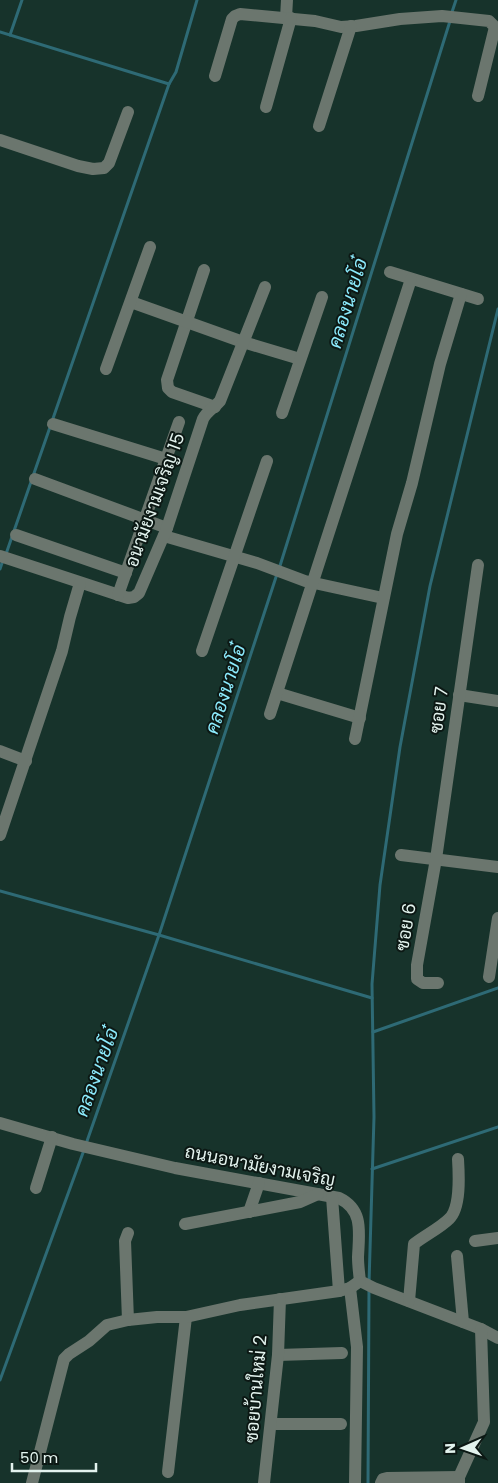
<svg xmlns="http://www.w3.org/2000/svg" width="498" height="1483" font-family="Poppins,Sarabun,sans-serif">
	<rect width="100%" height="100%" fill="#17332b"/>
	<g fill="none" stroke-linecap="round" stroke-linejoin="round">
		<!-- stream -->
		<g stroke="#2e6a75" stroke-width="3">
			<path d="M451,15L456,0"/>
			<path d="M0,32L169,84L176,72L197,0"/>
			<path d="M10,35L22,0"/>
			<path d="M6,554L169,84"/>
			<path d="M0,569L3,560"/>
			<path d="M279,569L450,21"/>
			<path d="M0,891L159,935L372,998"/>
			<path d="M373,1032L498,988"/>
			<path d="M86,1144L159,935L277,574"/>
			<path d="M372,1169L498,1127"/>
			<path d="M369,1283L374,1117L372,984L380,885L400,747L430,586L498,309"/>
			<path d="M0,1380L84,1150"/>
			<path d="M368,1483L369,1289"/>
		</g>
		<!-- minor -->
		<g stroke="#6b766e" stroke-width="12">
			<path d="M286,18L287,0"/>
			<path d="M215,76L232,19L235,16L240,14L315,21L341,27L356,26L400,19L442,16L489,21L495,27L478,96"/>
			<path d="M266,107L291,18"/>
			<path d="M319,126L351,26"/>
			<path d="M0,140L78,166L93,169L104,168L109,163L128,112"/>
			<path d="M204,270L167,380L168,388L172,392L215,407"/>
			<path d="M390,272L478,299"/>
			<path d="M131,302L243,342L300,359"/>
			<path d="M106,369L150,247"/>
			<path d="M282,413L322,297"/>
			<path d="M53,424L166,459"/>
			<path d="M35,479L167,528"/>
			<path d="M16,535L126,573"/>
			<path d="M164,536L257,563L305,581L383,598"/>
			<path d="M0,556L128,598L134,597L139,593L167,528L203,419C207,411 214,408 220,401L265,287"/>
			<path d="M118,595L179,422"/>
			<path d="M202,651L267,461"/>
			<path d="M277,693L360,718"/>
			<path d="M459,695L498,701"/>
			<path d="M270,714L411,279"/>
			<path d="M355,739L397,534L412,483L440,364L461,294"/>
			<path d="M0,751L26,761"/>
			<path d="M0,835L62,651L70,617L80,583"/>
			<path d="M401,855L498,867"/>
			<path d="M489,977L498,918"/>
			<path d="M438,983H423L417,979V965L436,859L478,565"/>
			<path d="M0,1123L73,1144L175,1168L339,1198C364,1210 359,1233 358,1257C358,1265 359,1273 360,1281L374,1288L481,1329L498,1338"/>
			<path d="M36,1188L52,1137"/>
			<path d="M332,1197L339,1291"/>
			<path d="M249,1212L259,1183"/>
			<path d="M185,1224L300,1202L318,1194"/>
			<path d="M475,1241L498,1238"/>
			<path d="M457,1256L463,1322"/>
			<path d="M350,1288L357,1347L355,1483"/>
			<path d="M409,1301L414,1244C424,1236 440,1228 449,1219C461,1208 459,1175 458,1159"/>
			<path d="M128,1320L125,1241L128,1233"/>
			<path d="M278,1355L342,1353"/>
			<path d="M271,1424H341"/>
			<path d="M168,1472L186,1317"/>
			<path d="M32,1483L64,1359L69,1354L89,1341L107,1325L128,1320L157,1317H186L240,1305L339,1291L350,1288L360,1281"/>
			<path d="M264,1483L278,1355L280,1299"/>
			<path d="M381,1483L383,1479L387,1478L459,1477"/>
			<path d="M459,1483V1477L484,1422L481,1329"/>
		</g>
	</g>
	<g text-anchor="middle" stroke-width="4" stroke-linejoin="round" paint-order="stroke">
		<!-- street labels -->
		<g font-size="18" fill="#e3f3ee" stroke="#0c1814">
			<text transform="translate(155 500) rotate(-70)" y="6">อนามัยงามเจริญ 15</text>
			<text transform="translate(439 710) rotate(-82)" y="6">ซอย 7</text>
			<text transform="translate(406 927) rotate(-80)" y="6">ซอย 6</text>
			<text transform="translate(260 1166) rotate(11)" y="6">ถนนอนามัยงามเจริญ</text>
			<text transform="translate(256 1389) rotate(-85)" y="6">ซอยบ้านใหม่ 2</text>
		</g>
		<!-- water labels -->
		<g font-size="19" font-style="italic" fill="#8cebfd" stroke="#0c1814">
			<text transform="translate(347 303) rotate(-73)" y="7">คลองนายโอ๋</text>
			<text transform="translate(225 689) rotate(-72)" y="7">คลองนายโอ๋</text>
			<text transform="translate(96 1072) rotate(-70)" y="7">คลองนายโอ๋</text>
		</g>
	</g>
	<!-- north arrow -->
	<g transform="translate(463 1448) rotate(268)" stroke="#0c1814" stroke-width="4" paint-order="stroke">
	<path d="M0-4L9 19L0 12L-9 19Z" fill="#e3f3ee"/>
	<text y="-8" font-size="14" font-weight="bold" text-anchor="middle" fill="#e3f3ee">N</text>
	</g>
	<!-- scale -->
	<path d="M12 1463v8h84v-8" fill="none" stroke="#e3f3ee" stroke-width="2.5"/>
	<text x="20" y="1463" font-size="15" fill="#e3f3ee" stroke="#0c1814" stroke-width="4" paint-order="stroke">50 m</text>
</svg>
